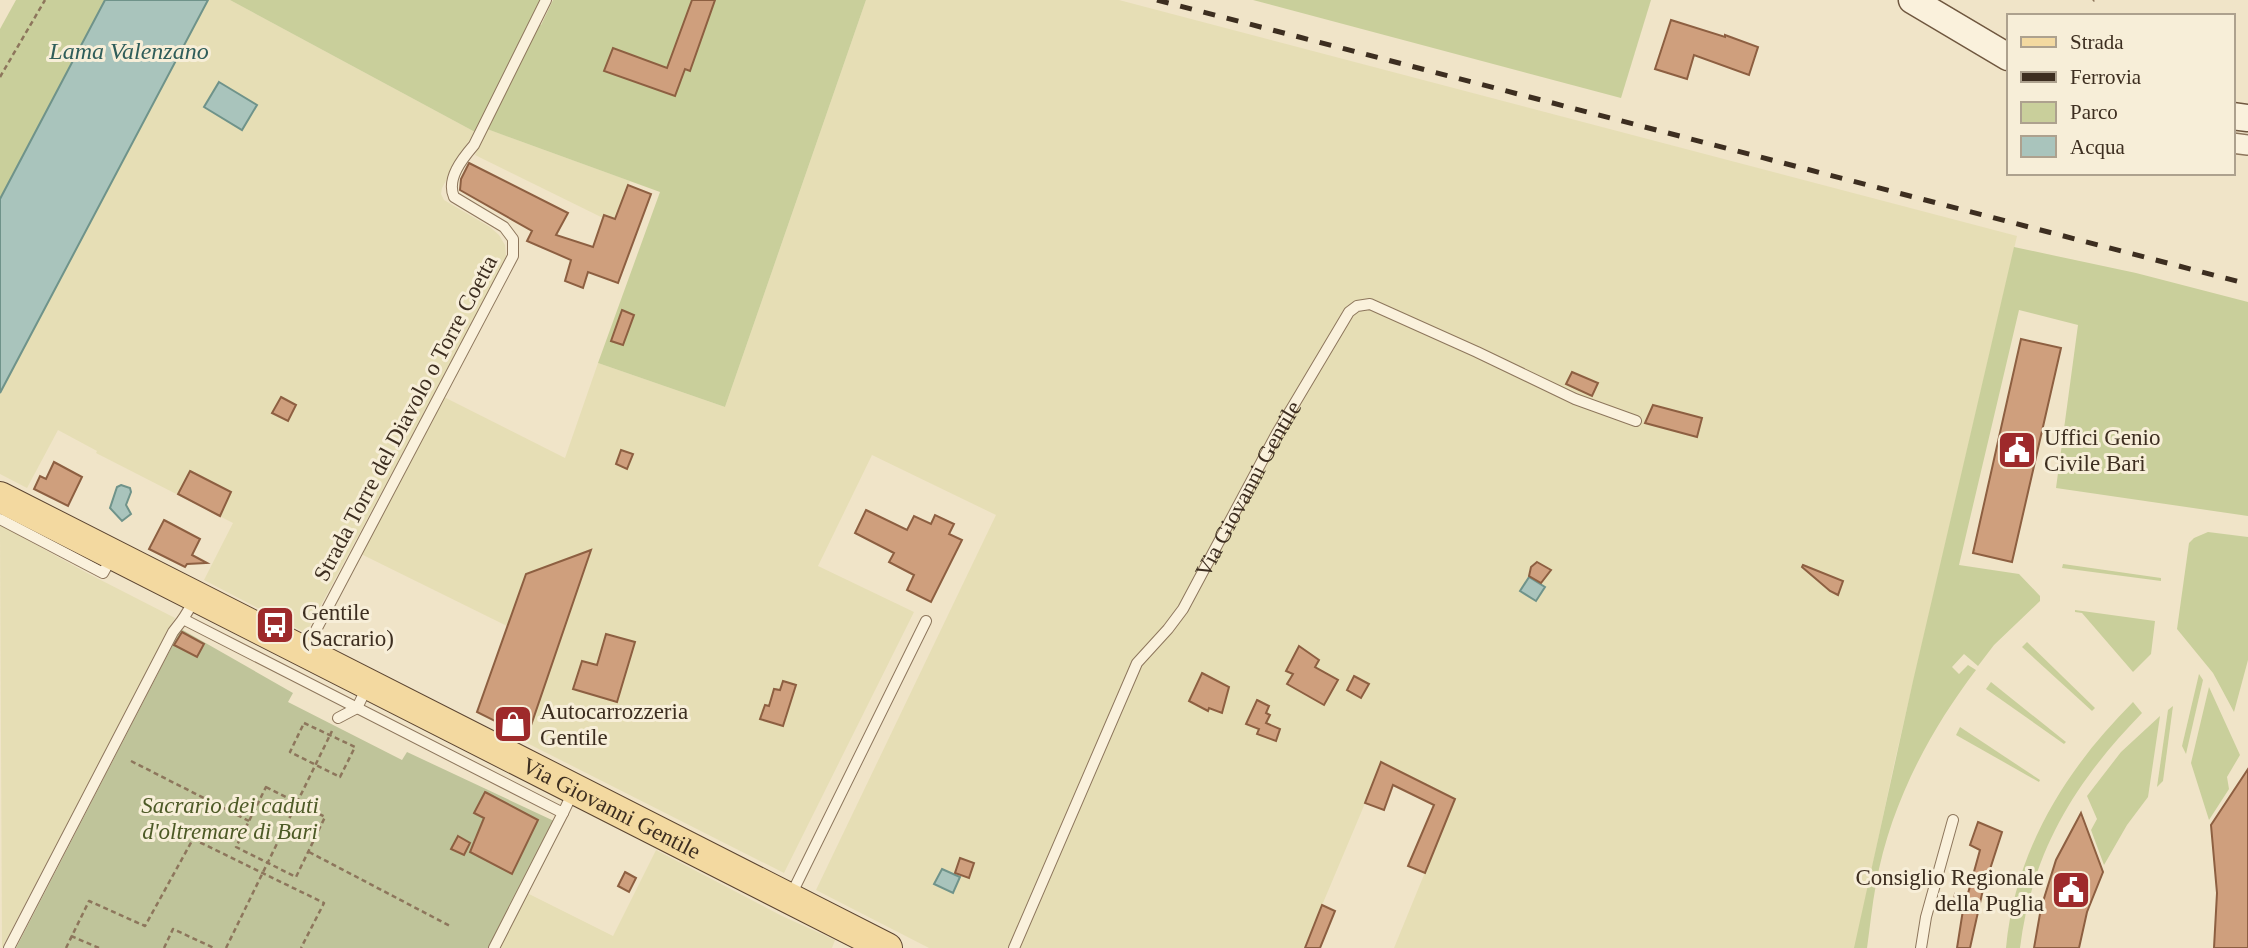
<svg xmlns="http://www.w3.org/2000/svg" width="2248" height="948" font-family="Georgia,serif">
	<rect width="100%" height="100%" fill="#f0e4c8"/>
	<!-- farmland -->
	<g fill="#e6deb5">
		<path d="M208,0H230L475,132L462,151L442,188L441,194L444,200L490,227L499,235L505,245L506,256L502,268L306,633L204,580L233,523L96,453L97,451L58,430L27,488L0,474V393Z"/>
		<path d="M866,0H1119L2017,236L1895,760L1855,948H1394L1455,799L1382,763L1304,948H929L816,890L996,515L872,455L818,566L914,612L784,873L525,742L591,550L526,574L507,626L361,554L444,397L565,458L598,363L725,407Z"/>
		<path d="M487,129L630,181L615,219L605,215L603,218L475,155Z"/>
		<path d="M0,525L89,574L175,618L2,948Z"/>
		<path d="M656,850L782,916L835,940L832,948H499L527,893L613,936Z"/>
	</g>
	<!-- green -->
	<g fill="#c9cf9b">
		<path d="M16,0H105L0,199V29Z"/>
		<path d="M230,0H540L475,132Z"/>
		<path d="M553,0H866L725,407L598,363L660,192L487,129L539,24L541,25Z"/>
		<path d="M1253,0H1651L1621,98Z"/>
		<path d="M2014,247L2136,273L2248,302V516L2056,488L2078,325L2019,310L1959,565L2019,574L2040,596V601L1994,645L1978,666L1964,654L1952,667L1959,674L1968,665L1976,670C1928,733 1890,806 1876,884C1872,905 1870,927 1867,948H1854L1913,681Z"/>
		<path d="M2208,532L2248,537V660L2234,712L2213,673L2177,629L2189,543L2194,538Z"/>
		<path d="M2063,564L2161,578V581L2062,568Z"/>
		<path d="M2075,610L2155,621L2151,654L2133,672L2082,613L2075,612Z"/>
		<path d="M2027,642L2095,708L2092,711L2022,647Z"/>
		<path d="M2199,674L2203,680L2186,754L2182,746Z"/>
		<path d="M1991,682L2066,742L2064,744L1986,689Z"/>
		<path d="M2209,687L2240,755L2227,777L2229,789L2209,820L2191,763Z"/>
		<path d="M2133,702L2142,713C2075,782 2032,851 2020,948H2006C2015,851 2065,770 2133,702Z"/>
		<path d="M2173,706L2163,781L2157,787L2168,710Z"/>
		<path d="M2160,716L2148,797L2127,825L2104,865L2091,830L2097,819L2087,796L2121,752Z"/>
		<path d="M1960,727L2040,780L2039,782L1956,735Z"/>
	</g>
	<!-- cemetery -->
	<path fill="#bfc49a" d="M181,629L293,693L288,702L402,760L407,752L554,821L489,948H16Z"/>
	<!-- water -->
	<g fill="#a9c4bc" stroke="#6f938a" stroke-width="2">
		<path d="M105,0H208L0,393V199Z"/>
		<path d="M219,82L257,105L242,130L204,107Z"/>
		<path d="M121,485L130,488L131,492L126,505L131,514L122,521L110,508L117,487Z"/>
		<path d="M1529,577L1545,587L1536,601L1520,591Z"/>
		<path d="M942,869L960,877L953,893L934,884Z"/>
	</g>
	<!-- building -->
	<g fill="#cf9f7d" stroke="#8d5f41" stroke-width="2">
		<path d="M692,0H715L690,71L685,69L675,96L604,71L613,48L667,68Z"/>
		<path d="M1671,20L1725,37V35L1758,47L1749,75L1694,55L1687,79L1655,69Z"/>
		<path d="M469,163L568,213L556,235L593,247L604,215L615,219L628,185L651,194L618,283L588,272L583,288L565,281L571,260L527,241L532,231L460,190L461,179Z"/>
		<path d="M622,310L634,315L623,345L611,341Z"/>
		<path d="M2021,339L2061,348L2012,562L1973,553Z"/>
		<path d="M1572,372L1598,383L1592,396L1566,384Z"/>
		<path d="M281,397L296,405L288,421L272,413Z"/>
		<path d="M1653,405L1702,418L1697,437L1645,423Z"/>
		<path d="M621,450L633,454L627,469L616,464Z"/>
		<path d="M54,462L82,477L68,506L34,489L40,476L46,479Z"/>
		<path d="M190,471L231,492L220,516L178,494Z"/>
		<path d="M866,510L907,530L914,516L931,524L935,515L954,524L949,534L962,540L931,602L907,590L914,575L889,562L894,553L855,533Z"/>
		<path d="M164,520L200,539L192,555L207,563L187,564L185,567L149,549Z"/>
		<path d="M591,550L527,737L477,712L526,574Z"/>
		<path d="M1537,562L1551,570L1541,583L1529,576L1531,567Z"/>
		<path d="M1803,565L1843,581L1838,595L1830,591L1802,567Z"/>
		<path d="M182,632L204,644L197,657L174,645Z"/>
		<path d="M606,634L635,642L617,702L573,689L582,661L597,665Z"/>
		<path d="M1299,646L1319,660L1315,667L1338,680L1324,705L1287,684L1293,674L1286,671Z"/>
		<path d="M1202,673L1229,687L1222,713L1209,708L1208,711L1189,701Z"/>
		<path d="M1354,676L1369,684L1361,698L1347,690Z"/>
		<path d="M783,681L796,685L783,726L760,719L765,705L769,706L774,689L780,690Z"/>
		<path d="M1257,700L1269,706L1266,713L1270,715L1266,723L1280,729L1276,741L1257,734L1259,729L1246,724Z"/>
		<path d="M1381,762L1455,799L1425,873L1408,866L1434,805L1393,785L1384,810L1365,803Z"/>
		<path d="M2248,769V948H2214L2217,893L2211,825Z"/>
		<path d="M485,792L538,820L512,874L470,852L484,818L474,813Z"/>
		<path d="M2081,813L2103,872L2087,912L2079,948H2034L2041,908L2056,860Z"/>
		<path d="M1978,822L2002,832L1982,894L1970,948H1957L1963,910L1953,907L1955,894L1967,897L1980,850L1970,845Z"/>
		<path d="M458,836L470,843L464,855L451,849Z"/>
		<path d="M960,858L974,863L969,878L955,873Z"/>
		<path d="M625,872L636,878L629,892L618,886Z"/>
		<path d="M1322,905L1335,911L1320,948H1305Z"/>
	</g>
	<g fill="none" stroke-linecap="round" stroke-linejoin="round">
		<!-- service casing -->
		<g stroke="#8d765c" stroke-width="12">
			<g id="service">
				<path d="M0,519L103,573L112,557"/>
				<path d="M194,601L183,619L563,813L573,792"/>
				<path d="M306,649L513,256V239L504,227L454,197C446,179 462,159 474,145L546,0"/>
				<path d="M338,718L357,708L367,687"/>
				<path d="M790,897L926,621"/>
				<path d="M9,948L173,632L183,619"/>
				<path d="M494,948L563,813"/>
				<path id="s1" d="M1014,948L1137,663L1168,629L1183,609L1277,433L1349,312L1357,306L1370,304L1477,352L1575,399L1636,421"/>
				<path d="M1921,948L1926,917L1953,820"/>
			</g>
		</g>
		<!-- minor casing -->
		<g stroke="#8d765c" stroke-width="22">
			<path id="minor" d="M2232,143L2248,145"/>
		</g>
		<!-- secondary casing -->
		<g stroke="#6f573f" stroke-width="29">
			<g id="secondary">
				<path d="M1912,0L2008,57"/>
				<path d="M2232,116L2248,118"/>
			</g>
		</g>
		<!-- primary casing -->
		<g stroke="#5b4430" stroke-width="32">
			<g id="primary">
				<path id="s2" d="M0,497L887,948"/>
			</g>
		</g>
		<!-- path -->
		<g stroke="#8d765c" stroke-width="2.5" stroke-dasharray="5 3.5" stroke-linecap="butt">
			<path d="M2093,1L2094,0"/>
			<path d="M0,77L45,0"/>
			<path d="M304,723L355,747L340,777L290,752Z"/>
			<path d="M131,761L249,821"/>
			<path d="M266,787L325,817L296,877L236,847Z"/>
			<path d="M309,852L452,927"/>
			<path d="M71,936L99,948"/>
			<path d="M66,948L89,901L145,926L193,839L324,903L301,948"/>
			<path d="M164,948L173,929L214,948"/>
			<path d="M226,948L332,731"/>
		</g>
		<!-- service -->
		<use href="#service" stroke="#faf1dc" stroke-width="10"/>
		<!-- minor -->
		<use href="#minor" stroke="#faf1dc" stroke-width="19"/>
		<!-- secondary -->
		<use href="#secondary" stroke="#faf1dc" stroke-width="26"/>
		<!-- primary -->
		<use href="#primary" stroke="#f3d9a0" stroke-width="30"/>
		<!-- rail -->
		<path stroke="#3d2e20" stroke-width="5" stroke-dasharray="12 12" stroke-linecap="butt" d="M1157,0L2248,284"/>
	</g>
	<!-- icons -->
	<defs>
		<g id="civic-square" transform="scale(2.0125)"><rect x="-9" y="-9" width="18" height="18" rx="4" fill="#9e2a2b" stroke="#f7eed8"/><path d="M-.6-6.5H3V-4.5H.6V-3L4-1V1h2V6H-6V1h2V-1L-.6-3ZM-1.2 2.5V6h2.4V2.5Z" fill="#fff"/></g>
		<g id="bus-square" transform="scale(2.0125)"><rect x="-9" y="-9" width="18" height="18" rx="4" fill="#9e2a2b" stroke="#f7eed8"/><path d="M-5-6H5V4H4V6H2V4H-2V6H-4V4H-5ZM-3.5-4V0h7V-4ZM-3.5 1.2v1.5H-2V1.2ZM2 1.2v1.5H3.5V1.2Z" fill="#fff"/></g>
		<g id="shop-square" transform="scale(2.0125)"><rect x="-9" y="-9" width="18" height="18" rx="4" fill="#9e2a2b" stroke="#f7eed8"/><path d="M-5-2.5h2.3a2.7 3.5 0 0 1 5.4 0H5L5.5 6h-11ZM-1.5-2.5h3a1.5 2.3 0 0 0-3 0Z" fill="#fff"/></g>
	</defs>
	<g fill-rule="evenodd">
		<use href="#civic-square" x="2017" y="450"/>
		<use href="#bus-square" x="275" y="625"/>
		<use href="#shop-square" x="513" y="724"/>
		<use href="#civic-square" x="2071" y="890"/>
	</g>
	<g text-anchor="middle" stroke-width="6" stroke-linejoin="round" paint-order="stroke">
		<!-- street labels -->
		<g font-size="23" fill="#3d2e20" stroke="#f7eed8">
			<text transform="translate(405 418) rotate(-62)" y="8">Strada Torre del Diavolo o Torre Coetta</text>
			<text dy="8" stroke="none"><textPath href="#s1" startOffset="518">Via Giovanni Gentile</textPath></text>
			<text dy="8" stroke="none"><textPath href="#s2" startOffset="686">Via Giovanni Gentile</textPath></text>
		</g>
		<!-- poi labels -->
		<g font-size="23" fill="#3d2e20" stroke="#f7eed8" text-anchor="start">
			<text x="2044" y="445">Uffici Genio<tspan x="2044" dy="26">Civile Bari</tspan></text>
			<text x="302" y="620">Gentile<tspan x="302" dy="26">(Sacrario)</tspan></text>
			<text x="540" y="719">Autocarrozzeria<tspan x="540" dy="26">Gentile</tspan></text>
			<text x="2044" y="885" text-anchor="end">Consiglio Regionale<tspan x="2044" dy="26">della Puglia</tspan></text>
		</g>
		<!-- park labels -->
		<g font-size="23" font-style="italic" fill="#4d5a26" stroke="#f7eed8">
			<text x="230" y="813">Sacrario dei caduti<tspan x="230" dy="26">d'oltremare di Bari</tspan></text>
		</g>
		<!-- water labels -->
		<g font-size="24" font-style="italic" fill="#2f5d5a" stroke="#f7eed8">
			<text x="129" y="59">Lama Valenzano</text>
		</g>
	</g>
	<!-- legend -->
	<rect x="2007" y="14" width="228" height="161" fill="#f7eed8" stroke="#ada18e" stroke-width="2"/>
	<rect x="2021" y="37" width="35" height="10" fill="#f3d9a0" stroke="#ada18e" stroke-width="2"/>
	<text x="2070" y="49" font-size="21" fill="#3d2e20">Strada</text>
	<rect x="2021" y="72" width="35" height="10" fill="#3d2e20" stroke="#ada18e" stroke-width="2"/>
	<text x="2070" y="84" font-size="21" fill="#3d2e20">Ferrovia</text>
	<rect x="2021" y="102" width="35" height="21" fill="#c9cf9b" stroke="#ada18e" stroke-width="2"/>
	<text x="2070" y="119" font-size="21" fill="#3d2e20">Parco</text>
	<rect x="2021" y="136" width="35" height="21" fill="#a9c4bc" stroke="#ada18e" stroke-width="2"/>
	<text x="2070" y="154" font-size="21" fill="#3d2e20">Acqua</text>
</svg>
